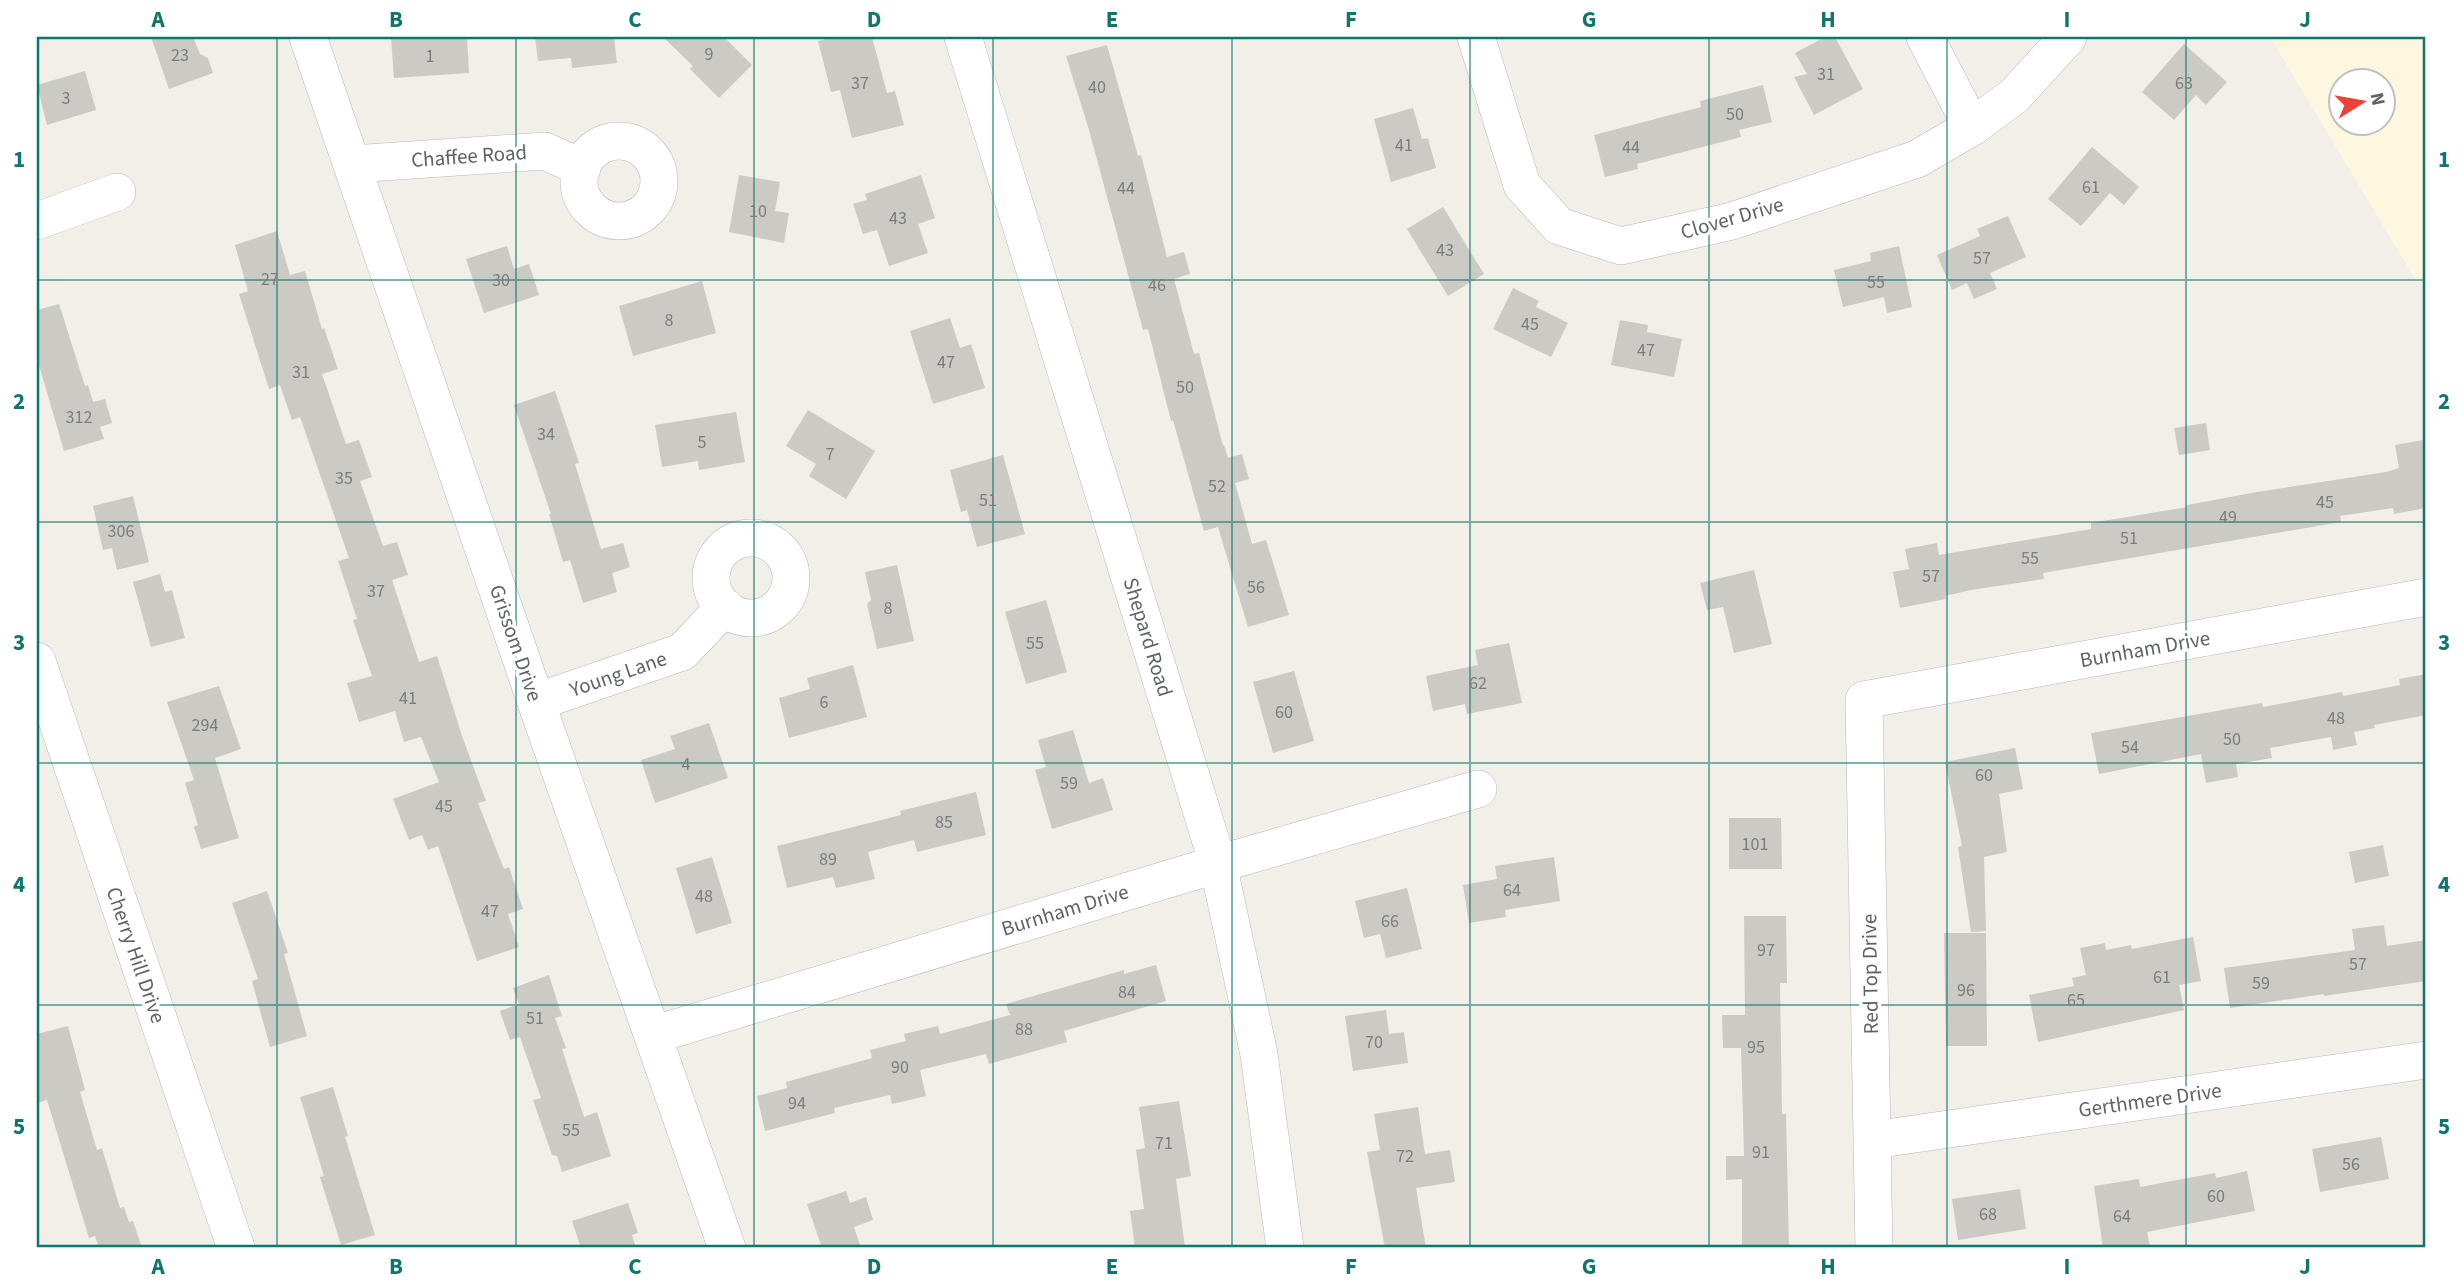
<svg xmlns="http://www.w3.org/2000/svg" width="2463" height="1285" font-family="'Source Sans 3',sans-serif">
	<rect width="100%" height="100%" fill="#f1efe8"/>
	<!-- commercial -->
	<path fill="#fef7e0" fill-rule="evenodd" d="M2270,37H2426V280L2417,282ZM2340,80H2382V122H2340Z"/>
	<!-- building -->
	<g fill="#cccac5">
		<path d="M151,37H193L200,54L208,58L213,73L169,89Z"/>
		<path d="M414,37H467L469,73L394,78L391,38Z"/>
		<path d="M535,37H614L617,63L572,68L571,58L538,61Z"/>
		<path d="M663,37H724L752,65L719,98L690,69L693,66Z"/>
		<path d="M834,37H872L887,93L895,91L904,125L852,138L840,90L831,92L818,41Z"/>
		<path d="M1825,37H1835L1863,89L1814,115L1794,77L1807,74L1795,53Z"/>
		<path d="M2184,44L2227,82L2206,105L2196,95L2174,120L2142,92Z"/>
		<path d="M1107,45L1138,156L1141,155L1167,257L1184,252L1190,274L1174,279L1194,354L1199,353L1223,446L1224,445L1228,458L1242,454L1249,479L1235,483L1252,544L1266,540L1289,615L1248,627L1218,527L1204,531L1173,420L1171,421L1148,329L1143,330L1089,130L1066,56Z"/>
		<path d="M85,71L96,110L47,125L37,85Z"/>
		<path d="M1763,85L1772,122L1739,130L1741,137L1637,164L1638,169L1605,177L1594,135L1701,107L1700,101Z"/>
		<path d="M1413,108L1422,139L1428,138L1436,168L1391,182L1374,119Z"/>
		<path d="M2092,147L2139,187L2124,205L2110,193L2081,226L2048,199Z"/>
		<path d="M739,175L780,182L775,211L789,213L784,243L729,232Z"/>
		<path d="M921,175L935,218L918,224L928,253L889,266L877,230L863,234L853,204L867,200L865,194Z"/>
		<path d="M1443,207L1484,274L1448,296L1407,229Z"/>
		<path d="M2008,216L2026,257L1990,273L1997,289L1974,299L1967,283L1952,290L1937,255L1980,236L1977,229Z"/>
		<path d="M277,231L290,275L305,271L322,329L324,328L338,369L322,374L346,444L359,440L372,477L360,481L383,546L397,542L408,575L392,580L419,662L437,656L462,736L486,801L478,803L504,869L509,867L523,909L508,914L519,947L477,961L438,846L428,850L422,835L409,840L393,799L439,782L421,737L404,742L395,711L359,722L347,683L372,676L353,620L357,619L338,561L349,558L300,417L292,420L280,385L269,389L239,294L248,291L235,245Z"/>
		<path d="M507,246L514,269L529,264L539,295L484,313L466,259Z"/>
		<path d="M1899,246L1912,307L1887,313L1884,297L1843,307L1834,270L1871,261L1870,253Z"/>
		<path d="M702,281L716,333L633,356L619,306Z"/>
		<path d="M1513,288L1539,301L1536,307L1568,323L1551,357L1493,329Z"/>
		<path d="M59,304L85,386L88,385L93,402L105,399L112,423L100,427L104,439L64,451L37,358V310Z"/>
		<path d="M950,318L960,348L971,344L985,388L933,404L910,331Z"/>
		<path d="M1620,320L1648,325L1647,332L1682,339L1674,377L1611,365Z"/>
		<path d="M555,391L579,463L575,464L601,549L623,543L630,567L612,573L617,592L583,603L570,560L563,562L549,514H551L514,405Z"/>
		<path d="M808,410L875,451L846,499L809,476L816,464L786,446Z"/>
		<path d="M736,412L745,462L699,470L698,461L662,467L655,425Z"/>
		<path d="M2206,423L2210,450L2179,455L2174,428Z"/>
		<path d="M2423,440L2426,456V508L2394,514L2393,508L2340,516L2341,522L2043,573L2044,579L1971,590L1945,596L1946,599L1900,608L1893,572L1909,569L1905,549L1937,543L1939,555L2091,529V523L2187,507V505L2257,492L2386,472L2399,468L2395,445Z"/>
		<path d="M1003,455L1025,534L977,547L967,510L961,512L950,470Z"/>
		<path d="M133,496L149,562L117,570L112,548L103,550L93,506Z"/>
		<path d="M897,565L914,641L877,649L867,604L871,600L865,572Z"/>
		<path d="M1754,570L1772,644L1734,653L1723,607L1707,610L1700,583Z"/>
		<path d="M160,574L165,592L172,590L185,638L151,647L133,582Z"/>
		<path d="M1046,600L1067,672L1026,684L1005,612Z"/>
		<path d="M1509,643L1522,703L1467,714L1465,704L1433,711L1426,676L1478,665L1475,650Z"/>
		<path d="M853,665L867,717L789,738L779,698L810,689L807,678Z"/>
		<path d="M1294,671L1314,741L1273,753L1253,682Z"/>
		<path d="M2426,674V715L2374,725L2375,728L2354,732L2357,745L2333,750L2331,737L2270,748L2272,758L2236,764L2238,777L2206,783L2201,754L2099,774L2091,733L2262,703L2263,707L2342,692L2343,696L2400,685L2399,679Z"/>
		<path d="M219,686L241,749L215,758L239,838L201,849L194,827L198,825L185,783L194,780L167,702Z"/>
		<path d="M709,723L728,778L655,803L641,760L675,749L670,736Z"/>
		<path d="M1073,730L1089,783L1103,778L1113,810L1052,829L1035,770L1046,767L1038,740Z"/>
		<path d="M2015,748L2023,789L1999,794L2007,852L1984,857L1986,931L1971,932L1958,847L1962,846L1945,762Z"/>
		<path d="M976,792L986,835L917,852L914,840L868,852L875,879L836,888L833,877L787,888L777,846L901,815L900,811Z"/>
		<path d="M1729,818H1781L1782,869H1729Z"/>
		<path d="M2383,845L2389,876L2355,883L2349,852Z"/>
		<path d="M712,857L732,923L696,934L676,868Z"/>
		<path d="M1554,857L1560,901L1505,910L1506,917L1469,923L1463,885L1497,879L1495,866Z"/>
		<path d="M1407,888L1422,949L1386,958L1380,934L1364,938L1355,901Z"/>
		<path d="M267,891L288,953L284,954L307,1036L270,1047L252,981L258,979L232,903Z"/>
		<path d="M1744,916H1786L1787,983H1780L1782,1114H1786L1789,1248H1742V1179L1726,1180V1156H1744L1741,1048H1723L1722,1015H1745Z"/>
		<path d="M2384,925L2387,946L2426,940V981L2324,996V994L2230,1008L2224,968L2355,950L2352,929Z"/>
		<path d="M1944,933H1986L1987,1046H1946Z"/>
		<path d="M2193,937L2201,981L2179,985L2184,1010L2038,1042L2029,995L2074,986L2072,978L2086,975L2080,948L2105,943L2106,950L2131,945L2132,949Z"/>
		<path d="M1156,965L1166,1001L1064,1031L1067,1042L989,1064L986,1054L920,1070L926,1096L892,1104L890,1095L834,1108L835,1113L765,1131L757,1096L787,1088L786,1082L872,1058L870,1050L906,1041L904,1034L938,1026L940,1034L1010,1015L1006,1004L1124,970V974Z"/>
		<path d="M549,975L562,1016L555,1018L566,1048L562,1049L584,1117L597,1112L611,1156L562,1172L557,1156L552,1155L533,1100L541,1098L520,1037L510,1040L500,1011L519,1004L513,988Z"/>
		<path d="M1386,1010L1389,1034L1404,1032L1408,1063L1353,1071L1345,1016Z"/>
		<path d="M68,1026L85,1090L80,1092L97,1150L102,1148L120,1208L124,1207L129,1222L133,1221L142,1248H99L95,1236L89,1238L47,1100L37,1103V1034Z"/>
		<path d="M333,1087L348,1136L345,1137L375,1235L341,1245L320,1177L324,1176L300,1097Z"/>
		<path d="M1179,1101L1191,1176L1176,1179L1185,1248H1135L1130,1211L1144,1209L1136,1150L1145,1148L1139,1107Z"/>
		<path d="M1418,1107L1425,1154L1450,1150L1455,1182L1416,1188L1426,1248H1385L1367,1152L1380,1150L1374,1114Z"/>
		<path d="M2381,1137L2389,1179L2320,1192L2312,1149Z"/>
		<path d="M2247,1171L2255,1211L2147,1232L2150,1246L2103,1248L2094,1186L2139,1179L2140,1187L2215,1173L2216,1178Z"/>
		<path d="M2020,1189L2026,1229L1958,1240L1952,1199Z"/>
		<path d="M846,1191L850,1203L866,1197L873,1220L854,1227L861,1248H822L807,1204Z"/>
		<path d="M628,1203L638,1233L632,1235L636,1248H581L572,1221Z"/>
	</g>
	<g fill="none" stroke-linecap="round" stroke-linejoin="round">
		<!-- street casing -->
		<g stroke="#b5b8bc" stroke-width="38">
			<g id="street">
				<path d="M308,37L536,702L727,1248"/>
				<path d="M963,37L1218,864L1259,1054L1285,1248"/>
				<path d="M1476,37L1522,185L1559,226L1621,246L1732,221L1917,159L1972,127L2014,96L2068,37"/>
				<path d="M1925,37L1972,127"/>
				<circle cx="619" cy="181" r="40"/>
				<path d="M353,164L545,151L582,168"/>
				<path d="M37,221L117,192"/>
				<circle cx="751" cy="578" r="40"/>
				<path d="M37,661L236,1248"/>
				<path d="M536,702L682,652L725,607"/>
				<path d="M653,1035L1218,864L1478,789"/>
				<path d="M1873,1140L2426,1060"/>
				<path d="M1874,1248L1864,700L2426,597"/>
			</g>
		</g>
		<!-- street -->
		<use href="#street" stroke="#fff" stroke-width="37"/>
	</g>
	<!-- grid -->
	<path fill="none" stroke="#0f766e" stroke-width="2" stroke-opacity="0.55" d="M277,37V1248M516,37V1248M754,37V1248M993,37V1248M1232,37V1248M1470,37V1248M1709,37V1248M1947,37V1248M2186,37V1248M37,280H2426M37,522H2426M37,763H2426M37,1005H2426"/>
	<g text-anchor="middle" stroke-width="7" stroke-linejoin="round" paint-order="stroke">
		<!-- number labels -->
		<g font-size="18" fill="#7a7d7f">
			<text x="709" y="60">9</text>
			<text x="180" y="61">23</text>
			<text x="430" y="62">1</text>
			<text x="1826" y="80">31</text>
			<text x="860" y="89">37</text>
			<text x="2184" y="89">63</text>
			<text x="1097" y="93">40</text>
			<text x="66" y="104">3</text>
			<text x="1735" y="120">50</text>
			<text x="1404" y="151">41</text>
			<text x="1631" y="153">44</text>
			<text x="2091" y="193">61</text>
			<text x="1126" y="194">44</text>
			<text x="758" y="217">10</text>
			<text x="898" y="224">43</text>
			<text x="1445" y="256">43</text>
			<text x="1982" y="264">57</text>
			<text x="270" y="285">27</text>
			<text x="501" y="286">30</text>
			<text x="1876" y="288">55</text>
			<text x="1157" y="291">46</text>
			<text x="669" y="326">8</text>
			<text x="1530" y="330">45</text>
			<text x="1646" y="356">47</text>
			<text x="946" y="368">47</text>
			<text x="301" y="378">31</text>
			<text x="1185" y="393">50</text>
			<text x="79" y="423">312</text>
			<text x="546" y="440">34</text>
			<text x="702" y="448">5</text>
			<text x="830" y="460">7</text>
			<text x="344" y="484">35</text>
			<text x="1217" y="492">52</text>
			<text x="988" y="506">51</text>
			<text x="2325" y="508">45</text>
			<text x="2228" y="523">49</text>
			<text x="121" y="537">306</text>
			<text x="2129" y="544">51</text>
			<text x="2030" y="564">55</text>
			<text x="1931" y="582">57</text>
			<text x="1256" y="593">56</text>
			<text x="376" y="597">37</text>
			<text x="888" y="614">8</text>
			<text x="1035" y="649">55</text>
			<text x="1478" y="689">62</text>
			<text x="408" y="704">41</text>
			<text x="824" y="708">6</text>
			<text x="1284" y="718">60</text>
			<text x="2336" y="724">48</text>
			<text x="205" y="731">294</text>
			<text x="2232" y="745">50</text>
			<text x="2130" y="753">54</text>
			<text x="686" y="770">4</text>
			<text x="1984" y="781">60</text>
			<text x="1069" y="789">59</text>
			<text x="444" y="812">45</text>
			<text x="944" y="828">85</text>
			<text x="1755" y="850">101</text>
			<text x="828" y="865">89</text>
			<text x="1512" y="896">64</text>
			<text x="704" y="902">48</text>
			<text x="490" y="917">47</text>
			<text x="1390" y="927">66</text>
			<text x="1766" y="956">97</text>
			<text x="2358" y="970">57</text>
			<text x="2162" y="983">61</text>
			<text x="2261" y="989">59</text>
			<text x="1966" y="996">96</text>
			<text x="1127" y="998">84</text>
			<text x="2076" y="1006">65</text>
			<text x="535" y="1024">51</text>
			<text x="1024" y="1035">88</text>
			<text x="1374" y="1048">70</text>
			<text x="1756" y="1053">95</text>
			<text x="900" y="1073">90</text>
			<text x="797" y="1109">94</text>
			<text x="571" y="1136">55</text>
			<text x="1164" y="1149">71</text>
			<text x="1761" y="1158">91</text>
			<text x="1405" y="1162">72</text>
			<text x="2351" y="1170">56</text>
			<text x="2216" y="1202">60</text>
			<text x="1988" y="1220">68</text>
			<text x="2122" y="1222">64</text>
		</g>
		<!-- street labels -->
		<g font-size="21" fill="#5f6368" stroke="#fff">
			<text transform="translate(469 156) rotate(-4)" y="7">Chaffee Road</text>
			<text transform="translate(1732 218) rotate(-16)" y="7">Clover Drive</text>
			<text transform="translate(1148 637) rotate(73)" y="7">Shepard Road</text>
			<text transform="translate(516 643) rotate(71)" y="7">Grissom Drive</text>
			<text transform="translate(2145 649) rotate(-10)" y="7">Burnham Drive</text>
			<text transform="translate(618 674) rotate(-19)" y="7">Young Lane</text>
			<text transform="translate(1065 910) rotate(-17)" y="7">Burnham Drive</text>
			<text transform="translate(136 955) rotate(71)" y="7">Cherry Hill Drive</text>
			<text transform="translate(1870 974) rotate(-91)" y="7">Red Top Drive</text>
			<text transform="translate(2150 1100) rotate(-8)" y="7">Gerthmere Drive</text>
		</g>
	</g>
	<!-- border -->
	<rect width="2463" height="1285" fill="none" stroke="#ffffff" stroke-width="77"/>
	<!-- north arrow -->
	<g transform="translate(2362 102) rotate(79)"><circle r="33" fill="#ffffff" stroke="#bfc1c3" stroke-width="2"/>
	<path d="M0-5L12 26L0 18L-12 26Z" fill="#ea4335"/>
	<text y="-10" font-size="19" font-weight="bold" text-anchor="middle" fill="#5f6368">N</text>
	</g>
	<rect x="38" y="38" width="2386" height="1208" fill="none" stroke="#0f766e" stroke-width="2.5"/>
	<g font-size="23" text-anchor="middle" font-weight="bold" fill="#0f766e">
		<text x="158" y="27">A</text>
		<text x="396" y="27">B</text>
		<text x="635" y="27">C</text>
		<text x="874" y="27">D</text>
		<text x="1112" y="27">E</text>
		<text x="1351" y="27">F</text>
		<text x="1589" y="27">G</text>
		<text x="1828" y="27">H</text>
		<text x="2067" y="27">I</text>
		<text x="2305" y="27">J</text>
		<text x="19" y="167">1</text>
		<text x="2444" y="167">1</text>
		<text x="19" y="409">2</text>
		<text x="2444" y="409">2</text>
		<text x="19" y="650">3</text>
		<text x="2444" y="650">3</text>
		<text x="19" y="892">4</text>
		<text x="2444" y="892">4</text>
		<text x="19" y="1134">5</text>
		<text x="2444" y="1134">5</text>
		<text x="158" y="1274">A</text>
		<text x="396" y="1274">B</text>
		<text x="635" y="1274">C</text>
		<text x="874" y="1274">D</text>
		<text x="1112" y="1274">E</text>
		<text x="1351" y="1274">F</text>
		<text x="1589" y="1274">G</text>
		<text x="1828" y="1274">H</text>
		<text x="2067" y="1274">I</text>
		<text x="2305" y="1274">J</text>
	</g>
</svg>
